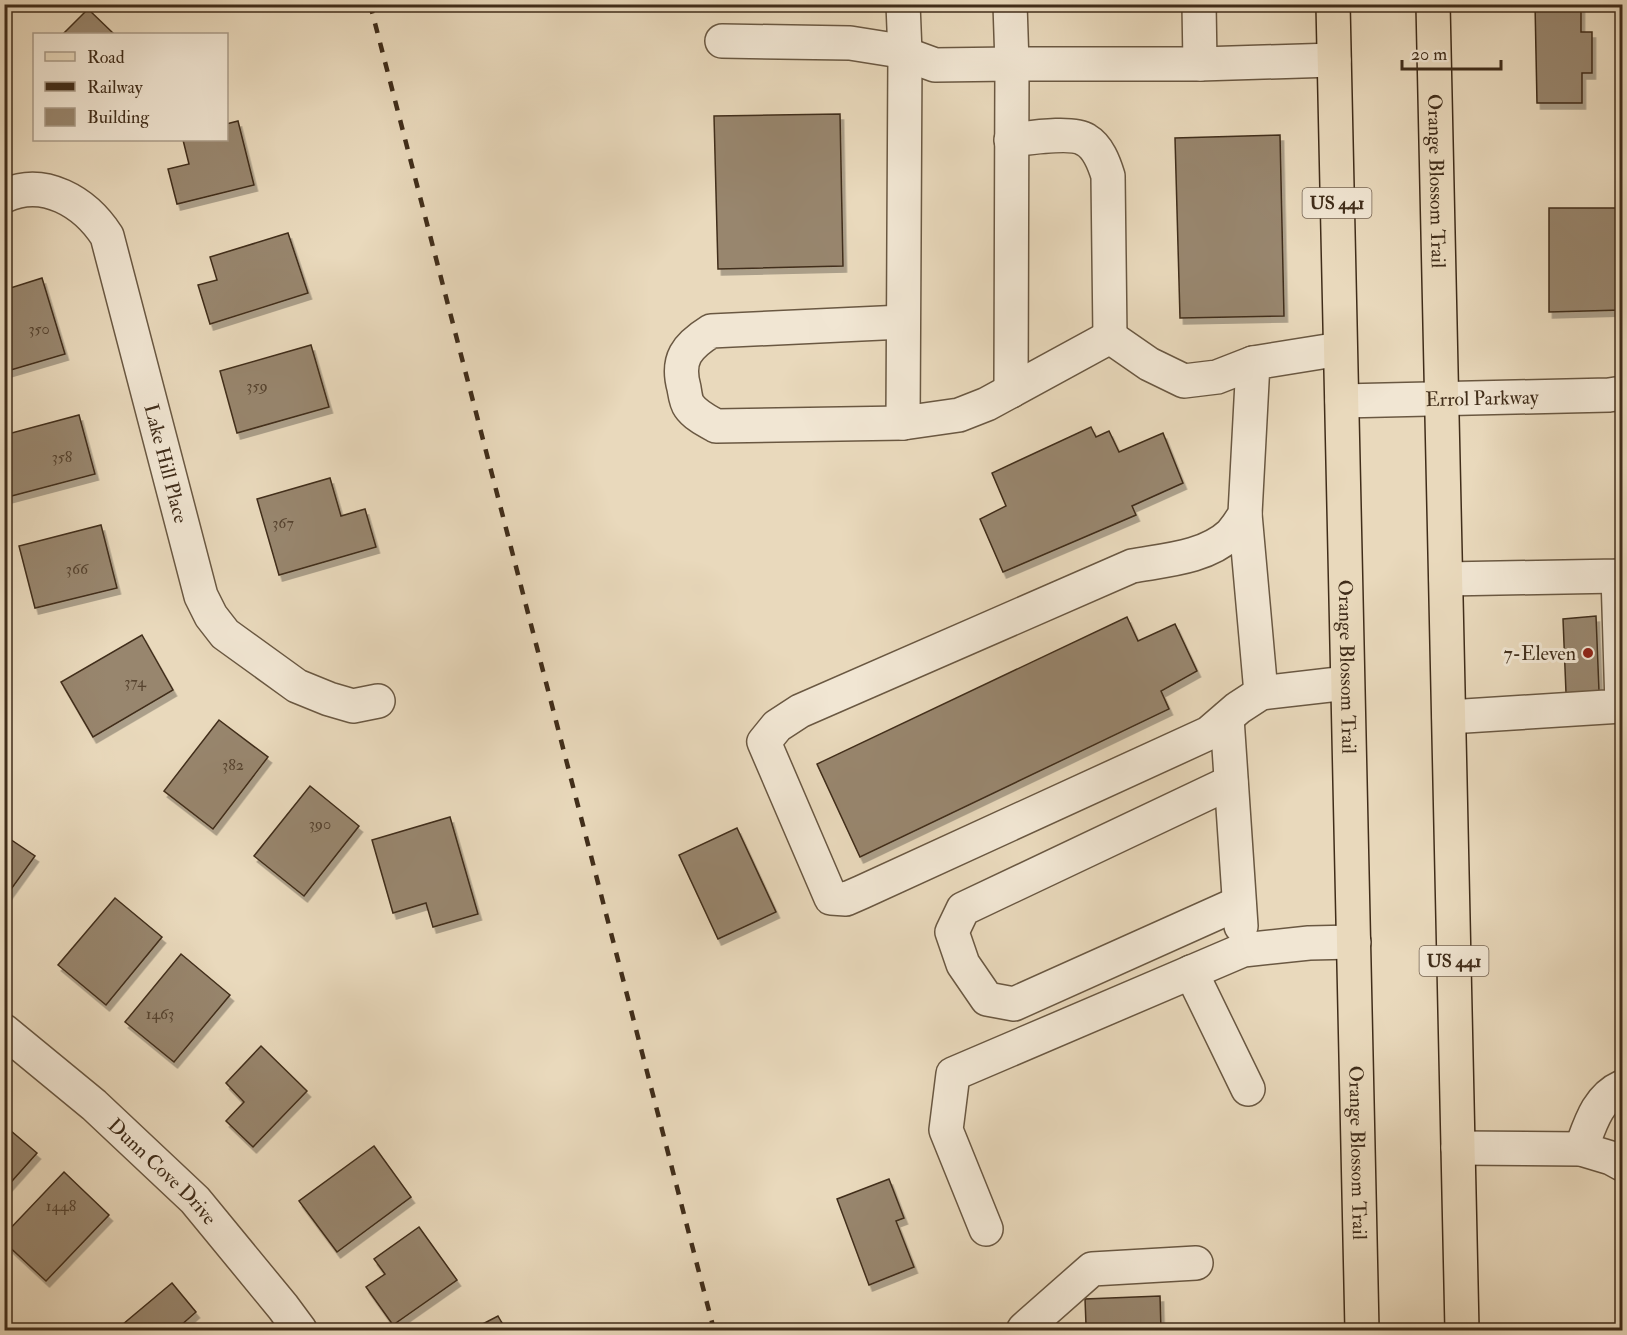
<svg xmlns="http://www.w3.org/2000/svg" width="1627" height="1335" font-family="'IM FELL Double Pica',serif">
	<defs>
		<filter id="shadow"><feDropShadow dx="3.5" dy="6" stdDeviation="0" flood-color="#0004"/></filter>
	</defs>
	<rect width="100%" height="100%" fill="#e9d9bc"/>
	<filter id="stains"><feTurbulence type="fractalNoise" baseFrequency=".00333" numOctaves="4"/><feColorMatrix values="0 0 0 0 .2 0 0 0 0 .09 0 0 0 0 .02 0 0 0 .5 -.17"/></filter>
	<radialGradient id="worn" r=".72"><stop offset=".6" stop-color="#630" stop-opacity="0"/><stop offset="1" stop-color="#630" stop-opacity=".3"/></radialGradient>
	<!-- building -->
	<g fill="#98866e" stroke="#402d1a" stroke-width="1.5" filter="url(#shadow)">
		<path d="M1535,4H1581V32H1592V73H1582V103H1537Z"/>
		<path d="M88,9L114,34H63Z"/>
		<path d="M840,114L843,266L718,269L714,116Z"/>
		<path d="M238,121L254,185L177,204L168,169L189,164L183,140H226V124Z"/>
		<path d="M1280,135L1284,316L1180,318L1175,138Z"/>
		<path d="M1549,208H1622V310L1549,312Z"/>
		<path d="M288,233L308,293L210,324L198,285L217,280L210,257Z"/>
		<path d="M42,278L65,354L4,372V290Z"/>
		<path d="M311,345L329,407L237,433L220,371Z"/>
		<path d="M79,415L95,474L4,498V435Z"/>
		<path d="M1091,427L1096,437L1109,431L1119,452L1163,433L1183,483L1132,506L1136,515L1003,572L980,519L1006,506L992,473Z"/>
		<path d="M330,478L341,516L365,509L376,547L279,575L257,499Z"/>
		<path d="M101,525L117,588L35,608L19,546Z"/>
		<path d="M1596,616L1599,691L1566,693L1563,619Z"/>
		<path d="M1127,617L1138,641L1175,624L1197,671L1161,691L1169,709L860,857L817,764Z"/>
		<path d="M142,635L173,690L93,737L61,682Z"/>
		<path d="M219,720L268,757L213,829L164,791Z"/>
		<path d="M310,786L359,826L304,896L254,856Z"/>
		<path d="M450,817L478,914L433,927L426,903L393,913L372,840Z"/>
		<path d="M737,828L776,912L718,939L679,855Z"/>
		<path d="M4,835L35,856L4,899Z"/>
		<path d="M115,898L162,937L106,1005L58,965Z"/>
		<path d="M181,954L230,995L174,1062L125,1022Z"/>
		<path d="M261,1046L307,1091L253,1147L226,1121L244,1102L226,1083Z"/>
		<path d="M4,1125L37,1153L4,1190Z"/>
		<path d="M374,1146L411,1197L337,1252L299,1201Z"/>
		<path d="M64,1172L109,1215L46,1281L4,1242V1235Z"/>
		<path d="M889,1179L904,1218L896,1221L914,1267L869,1285L837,1199Z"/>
		<path d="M419,1227L457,1280L393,1325L366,1287L385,1274L374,1259Z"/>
		<path d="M172,1283L196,1312L179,1327L182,1330H116Z"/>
		<path d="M1160,1296L1161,1330H1046V1326L1086,1325L1085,1299Z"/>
		<path d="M498,1316L506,1330H471Z"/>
	</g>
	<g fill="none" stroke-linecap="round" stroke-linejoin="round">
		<!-- minor casing -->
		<g stroke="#6a5842" stroke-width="36">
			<g id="minor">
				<path d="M903,4L905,53L903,423L959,415L987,404L1110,337L1149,364L1184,381L1217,377L1253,363"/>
				<path d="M1010,4L1012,64H1200L1334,60"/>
				<path d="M1199,4L1200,64"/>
				<path d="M722,41L850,43L894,50L935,65L1012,64L1011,391"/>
				<path d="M1011,140C1029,138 1072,131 1086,140C1098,147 1104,163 1108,176L1110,337"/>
				<path id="s1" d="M4,196C44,177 85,202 107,236L201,596L211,616L225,634L297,686L329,699L353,706L378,701"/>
				<path d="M1340,349L1253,363L1245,514C1241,521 1236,528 1231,534C1205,558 1165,560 1132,566L800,711L777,726L764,742L831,898L846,899L862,892L1209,733L1238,708L1261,693L1347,683"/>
				<path id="s2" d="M1342,401L1609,395L1622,393"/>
				<path d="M903,423L716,426C707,421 695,415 689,406C686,402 685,394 684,388C676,359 687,346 711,331L903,322"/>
				<path d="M1245,514L1261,693"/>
				<path d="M1446,579L1618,576L1622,575"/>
				<path d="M1449,717L1622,706L1618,576"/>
				<path d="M1227,718L1241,926"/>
				<path d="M1231,782L963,909L952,932L963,964L987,999L1014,1004L1239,903"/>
				<path d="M1191,972L1248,1089"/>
				<path id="s3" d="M4,1031L94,1105L195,1200L283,1307L300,1330"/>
				<path d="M1458,1148L1581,1149L1611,1158L1622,1164"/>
				<path d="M1581,1149C1590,1125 1597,1098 1622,1087"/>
				<path d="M986,1229L946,1130L953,1074L1243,950L1309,943L1354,942"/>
				<path d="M1024,1330V1329L1092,1269L1196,1263"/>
			</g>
		</g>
		<!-- major casing -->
		<g stroke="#402d1a" stroke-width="36">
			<g id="major">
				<path id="s4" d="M1333,4L1362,1330"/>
				<path id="s5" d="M1433,4L1462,1330"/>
			</g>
		</g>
		<!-- minor -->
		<use href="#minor" stroke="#f1e6d3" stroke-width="33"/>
		<!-- major -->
		<use href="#major" stroke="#e9d9bc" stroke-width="33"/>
		<!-- rail -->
		<path stroke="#402d1a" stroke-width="4.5" stroke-dasharray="10 10" stroke-linecap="butt" d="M370,4L714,1330"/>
	</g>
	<!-- markers -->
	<circle fill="#8f2418" stroke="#f1e6d3" stroke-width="2" cx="1588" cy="653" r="6"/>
	<g text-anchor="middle" stroke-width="6" stroke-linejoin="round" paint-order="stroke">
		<!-- number labels -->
		<g font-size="16" fill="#56432f">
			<text x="39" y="334">350</text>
			<text x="257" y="391">359</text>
			<text x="62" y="462">358</text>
			<text x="283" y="528">367</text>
			<text x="77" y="574">366</text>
			<text x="135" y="687">374</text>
			<text x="233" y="770">382</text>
			<text x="320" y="829">390</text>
			<text x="160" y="1019">1463</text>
			<text x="61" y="1211">1448</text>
		</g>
		<!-- shield labels -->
		<g fill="#f1e6d3" stroke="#756452" stroke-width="1.5">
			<rect x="1302.5" y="188" width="69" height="30" rx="4.5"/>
			<rect x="1419.5" y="946" width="69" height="30" rx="4.5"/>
		</g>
		<g font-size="18" font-weight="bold" fill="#402d1a">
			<text x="1337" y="209">US 441</text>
			<text x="1454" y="967">US 441</text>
		</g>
		<!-- street labels -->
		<g font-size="20" fill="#402d1a" stroke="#f1e6d3">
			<text dy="7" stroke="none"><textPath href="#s5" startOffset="177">Orange Blossom Trail</textPath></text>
			<text dy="7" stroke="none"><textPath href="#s2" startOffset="140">Errol Parkway</textPath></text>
			<text dy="7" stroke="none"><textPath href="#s1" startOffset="356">Lake Hill Place</textPath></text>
			<text dy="7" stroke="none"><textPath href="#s4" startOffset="663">Orange Blossom Trail</textPath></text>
			<text dy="7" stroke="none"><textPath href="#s4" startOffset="1149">Orange Blossom Trail</textPath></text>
			<text dy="7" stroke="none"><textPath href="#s3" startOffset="212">Dunn Cove Drive</textPath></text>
		</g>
		<!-- poi labels -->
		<g font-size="20" fill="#402d1a" stroke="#f1e6d3" text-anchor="end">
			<text x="1576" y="660">7-Eleven</text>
		</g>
	</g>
	<!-- margin -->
	<rect width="1627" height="1335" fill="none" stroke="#e9d9bc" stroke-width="24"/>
	<rect x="6" y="6" width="1615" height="1323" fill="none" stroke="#402d1a" stroke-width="3"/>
	<rect x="12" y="12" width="1603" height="1311" fill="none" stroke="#402d1a" stroke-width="1.5"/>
	<!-- legend -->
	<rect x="33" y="33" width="195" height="108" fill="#f1e6d3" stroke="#aa9c89" stroke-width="1.5"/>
	<rect x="45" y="52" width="30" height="9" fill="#e9d9bc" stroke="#aa9c89" stroke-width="1.5"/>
	<text x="87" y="63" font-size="18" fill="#402d1a">Road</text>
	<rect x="45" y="82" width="30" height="9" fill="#402d1a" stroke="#aa9c89" stroke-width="1.5"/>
	<text x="87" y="93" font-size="18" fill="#402d1a">Railway</text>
	<rect x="45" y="108" width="30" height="18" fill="#98866e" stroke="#aa9c89" stroke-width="1.5"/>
	<text x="87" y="123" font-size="18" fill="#402d1a">Building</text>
	<!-- scale -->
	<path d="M1402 60v9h99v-9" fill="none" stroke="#402d1a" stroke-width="3"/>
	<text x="1411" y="60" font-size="18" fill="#402d1a" stroke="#f1e6d3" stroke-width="4.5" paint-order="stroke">20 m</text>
	<rect width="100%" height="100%" filter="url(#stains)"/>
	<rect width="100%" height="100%" fill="url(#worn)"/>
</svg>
